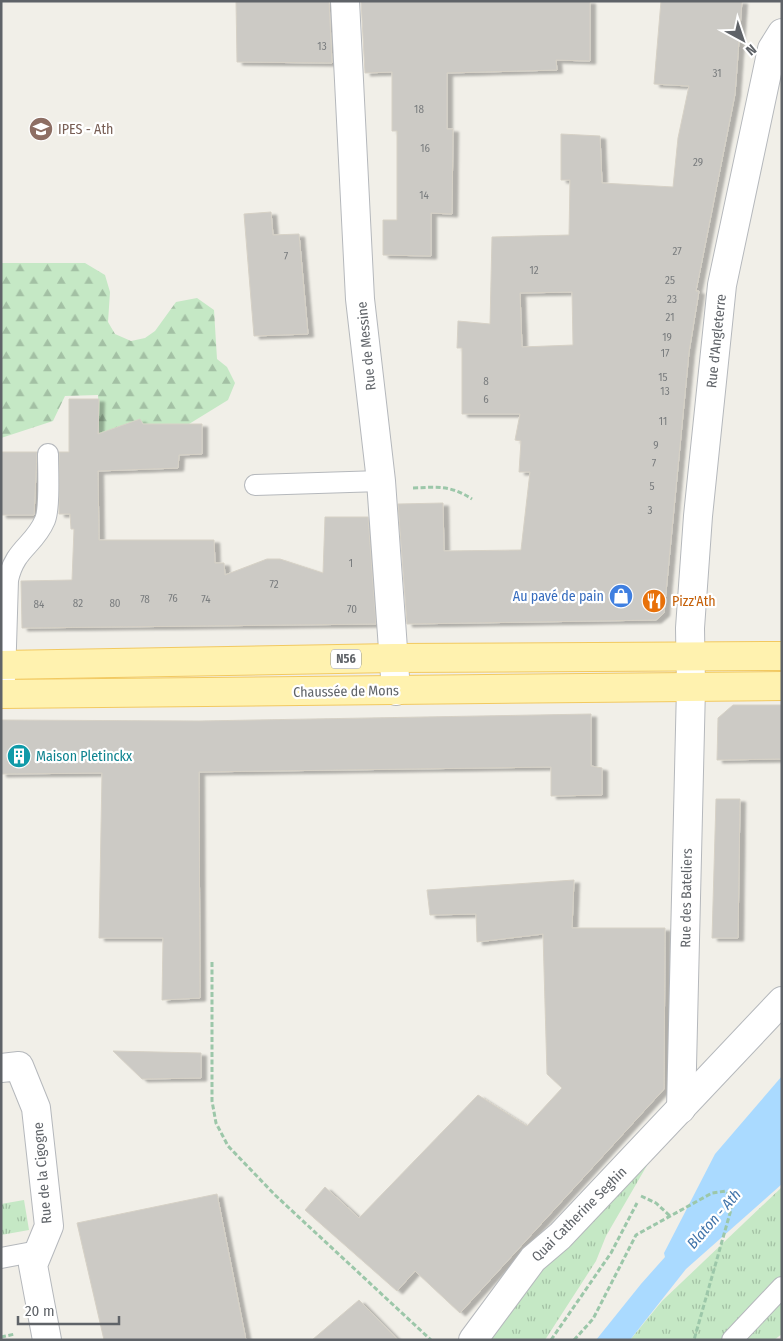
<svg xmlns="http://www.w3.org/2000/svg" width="783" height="1341" font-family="'Fira Sans Condensed',sans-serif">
	<defs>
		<pattern id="grass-tufts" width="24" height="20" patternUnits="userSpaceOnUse" patternTransform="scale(1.25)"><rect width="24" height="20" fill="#c5e8c5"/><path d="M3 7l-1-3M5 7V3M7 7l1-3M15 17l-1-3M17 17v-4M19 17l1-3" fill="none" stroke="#a3c0a4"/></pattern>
		<pattern id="forest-firs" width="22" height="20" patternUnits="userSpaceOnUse" patternTransform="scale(1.25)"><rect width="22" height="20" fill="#c5e8c5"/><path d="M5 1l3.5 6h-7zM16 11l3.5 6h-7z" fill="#a3c0a4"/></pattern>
		<filter id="shadow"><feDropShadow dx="5.5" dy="3" stdDeviation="1" flood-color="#0004"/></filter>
	</defs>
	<rect width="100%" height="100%" fill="#f1efe8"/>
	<!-- grass -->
	<g fill="url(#grass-tufts)">
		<path d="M660,1143L606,1236L596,1261L545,1340H473Z"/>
		<path d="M782,1187V1334L774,1340H630L662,1301Z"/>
		<path d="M24,1200L29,1230L1,1235V1204Z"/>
	</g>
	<!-- forest -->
	<path fill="url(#forest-firs)" d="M1,263H85L105,275L110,292L108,322L115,334L131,341L145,338L155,331L176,302L197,298L214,310L217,359L227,367L235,383L228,400L189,424L100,453L98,395L65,396L53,421L1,438Z"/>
	<!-- water -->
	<path fill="#aadaff" d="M782,1076V1184L686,1269L630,1340H596L641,1284L665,1257L664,1253L715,1154Z"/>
	<!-- building -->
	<g fill="#cccac5" stroke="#d6d1c6" fill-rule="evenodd" filter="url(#shadow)">
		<path d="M236,1H329L332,63L237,62Z"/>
		<path d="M361,1H590V61L556,60L557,70L447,73V129H453L452,214L431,213V256L383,255V220H397V131H392V72L365,73Z"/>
		<path d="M661,1H742L735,94L696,291H699L689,352L664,613L656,620L407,624L398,504L443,503L444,551L521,550L530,472H519L521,441L515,440L520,414H462V348H457L458,321L490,324L492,237L569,235L570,180H561V134L600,136L602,183L673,187L678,138L689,86L654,84ZM572,292L573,345L522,347L520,293Z"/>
		<path d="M271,212L273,235L299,234L308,334L254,336L244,214Z"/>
		<path d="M69,399H99L98,434L140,419L143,424H202V454L179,455L178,468L98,471L99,540H214L215,563H224L225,575L267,559H280L323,573L325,517H368L376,624L22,628L21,581L72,580L74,529H71L70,514H59V452H69Z"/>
		<path d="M1,452H37L34,515H1Z"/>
		<path d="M733,705H782V759L717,760L718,718Z"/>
		<path d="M591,714V766L602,768V795L551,796V767L199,772L200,998L162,1000L163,938H99L102,773L1,774V720L199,721Z"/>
		<path d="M716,799H740L738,938H712Z"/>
		<path d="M574,880L572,928H665L664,1089L460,1313L415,1271L397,1291L305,1210L325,1187L359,1218L478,1095L527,1126L562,1088L547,1074L543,934L477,942L476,914L430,915L427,890Z"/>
		<path d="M113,1051L201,1053V1078L142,1079Z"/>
		<path d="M217,1194L246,1340H104L77,1223Z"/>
		<path d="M359,1300L398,1340H312Z"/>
	</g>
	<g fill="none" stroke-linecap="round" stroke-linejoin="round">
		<!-- service casing -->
		<g stroke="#b5b8bc" stroke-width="22">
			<g id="service">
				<path d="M255,485L381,481"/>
				<path d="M5,679L8,580C15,548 34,546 45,520C50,508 48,469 48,454"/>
				<path d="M1,1258L38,1251"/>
				<path d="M732,1340L782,1287"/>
			</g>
		</g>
		<!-- minor casing -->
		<g stroke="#b5b8bc" stroke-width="30">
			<g id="minor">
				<path d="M345,1L360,299L381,481L396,691"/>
				<path d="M1,1068L19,1066L36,1108L49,1226L33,1265L47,1340"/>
				<path d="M681,1109L691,687L690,628L698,516L722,285L772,49L782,33"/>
				<path d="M473,1340L533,1259L560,1236L782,1001"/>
			</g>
		</g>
		<!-- primary casing -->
		<g stroke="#f2c960" stroke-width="30">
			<g id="primary">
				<path d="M1,665L394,658L782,656"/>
				<path d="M1,694L782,686"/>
			</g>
		</g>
		<!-- path -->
		<g stroke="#9cc7a9" stroke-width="3" stroke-dasharray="5 2.5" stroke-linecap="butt">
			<path d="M413,488C438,487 450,485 472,499"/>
			<path d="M212,962V1101L216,1123L228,1146L275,1195L431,1340"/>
			<path d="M641,1196L656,1203L670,1216"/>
			<path d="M1,1337L15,1334"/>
			<path d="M551,1340L611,1253L637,1203"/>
			<path d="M574,1340L593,1319L636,1235L712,1193L726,1191L734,1199L694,1340"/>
		</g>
		<!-- service -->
		<use href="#service" stroke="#fff" stroke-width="20"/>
		<!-- minor -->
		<use href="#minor" stroke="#fff" stroke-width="28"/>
		<!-- primary -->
		<use href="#primary" stroke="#fff2af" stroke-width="28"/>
	</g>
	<!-- icons -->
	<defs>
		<g id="school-disc" transform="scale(1.25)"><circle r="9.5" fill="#8d6e63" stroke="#fff"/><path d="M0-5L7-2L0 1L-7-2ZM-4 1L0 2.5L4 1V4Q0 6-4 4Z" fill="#fff"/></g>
		<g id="shop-disc" transform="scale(1.25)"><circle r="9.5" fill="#3f7fe0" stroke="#fff"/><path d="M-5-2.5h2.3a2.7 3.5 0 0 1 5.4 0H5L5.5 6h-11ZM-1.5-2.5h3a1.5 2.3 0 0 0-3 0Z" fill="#fff"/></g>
		<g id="restaurant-disc" transform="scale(1.25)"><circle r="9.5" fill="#e8710a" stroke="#fff"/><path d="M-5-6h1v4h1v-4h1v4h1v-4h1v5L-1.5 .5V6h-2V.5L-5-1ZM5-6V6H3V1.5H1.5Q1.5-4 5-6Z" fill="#fff"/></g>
		<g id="building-disc" transform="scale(1.25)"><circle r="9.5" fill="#0f9aa8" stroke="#fff"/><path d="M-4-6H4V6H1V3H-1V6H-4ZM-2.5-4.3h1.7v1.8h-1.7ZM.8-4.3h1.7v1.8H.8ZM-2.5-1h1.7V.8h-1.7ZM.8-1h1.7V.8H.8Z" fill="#fff"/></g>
	</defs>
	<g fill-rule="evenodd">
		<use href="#school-disc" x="41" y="129"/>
		<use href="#shop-disc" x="621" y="596"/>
		<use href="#restaurant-disc" x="654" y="601"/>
		<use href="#building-disc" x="19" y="756"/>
	</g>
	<g text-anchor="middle" stroke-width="4.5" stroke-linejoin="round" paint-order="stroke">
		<!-- number labels -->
		<g font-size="11" fill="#7a7d7f">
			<text x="322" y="50">13</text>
			<text x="717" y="77">31</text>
			<text x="419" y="113">18</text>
			<text x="425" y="152">16</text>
			<text x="698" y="166">29</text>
			<text x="424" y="199">14</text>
			<text x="677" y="255">27</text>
			<text x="286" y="260">7</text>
			<text x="534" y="274">12</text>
			<text x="670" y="284">25</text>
			<text x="672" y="303">23</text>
			<text x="670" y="321">21</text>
			<text x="667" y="341">19</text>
			<text x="665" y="357">17</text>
			<text x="663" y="381">15</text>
			<text x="486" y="385">8</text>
			<text x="665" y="395">13</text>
			<text x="486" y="403">6</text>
			<text x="663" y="425">11</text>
			<text x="656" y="449">9</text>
			<text x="654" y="467">7</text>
			<text x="652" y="490">5</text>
			<text x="650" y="514">3</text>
			<text x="351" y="567">1</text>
			<text x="274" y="588">72</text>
			<text x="173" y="602">76</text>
			<text x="145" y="603">78</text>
			<text x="206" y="603">74</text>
			<text x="78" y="607">82</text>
			<text x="115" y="607">80</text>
			<text x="39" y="608">84</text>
			<text x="352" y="613">70</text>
		</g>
		<!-- shield labels -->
		<rect fill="#fff" stroke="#8f9295" stroke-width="1" x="331" y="649.5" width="30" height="19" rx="4"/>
		<g font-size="12" font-weight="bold" fill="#5f6368">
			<text x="346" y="663">N56</text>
		</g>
		<!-- education labels -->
		<g font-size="14" fill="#785e54" stroke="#fff" text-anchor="start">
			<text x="58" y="134">IPES - Ath</text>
		</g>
		<!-- street labels -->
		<g font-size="14" fill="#5f6368" stroke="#fff">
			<text transform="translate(716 341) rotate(-84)" y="5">Rue d'Angleterre</text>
			<text transform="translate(366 346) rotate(-96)" y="5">Rue de Messine</text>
			<text transform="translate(346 691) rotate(-1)" y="5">Chaussée de Mons</text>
			<text transform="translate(686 898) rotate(-89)" y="5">Rue des Bateliers</text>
			<text transform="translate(42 1173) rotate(-95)" y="5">Rue de la Cigogne</text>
			<text transform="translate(579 1214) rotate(-45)" y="5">Quai Catherine Seghin</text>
		</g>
		<!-- shop labels -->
		<g font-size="14" fill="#366cbe" stroke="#fff" text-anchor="end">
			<text x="604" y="601">Au pavé de pain</text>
		</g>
		<!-- food labels -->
		<g font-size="14" fill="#c56008" stroke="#fff" text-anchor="start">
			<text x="672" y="606">Pizz'Ath</text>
		</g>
		<!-- culture labels -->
		<g font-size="14" fill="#0d838f" stroke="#fff" text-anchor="start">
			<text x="36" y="761">Maison Pletinckx</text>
		</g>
		<!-- water labels -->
		<g font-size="15" font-style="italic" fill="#4174aa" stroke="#fff">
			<text transform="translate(714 1219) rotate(-49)" y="5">Blaton - Ath</text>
		</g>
	</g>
	<!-- border -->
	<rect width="783" height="1341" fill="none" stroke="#5f6368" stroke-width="5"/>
	<!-- north arrow -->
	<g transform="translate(743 40) rotate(140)" stroke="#ffffff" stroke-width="4" paint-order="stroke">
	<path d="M0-4L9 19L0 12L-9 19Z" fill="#5f6368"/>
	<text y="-8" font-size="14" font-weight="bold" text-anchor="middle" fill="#5f6368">N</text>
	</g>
	<!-- scale -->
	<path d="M18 1316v8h101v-8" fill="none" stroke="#5f6368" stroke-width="2.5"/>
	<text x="25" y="1316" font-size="15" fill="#5f6368" stroke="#ffffff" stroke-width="4" paint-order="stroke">20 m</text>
</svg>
